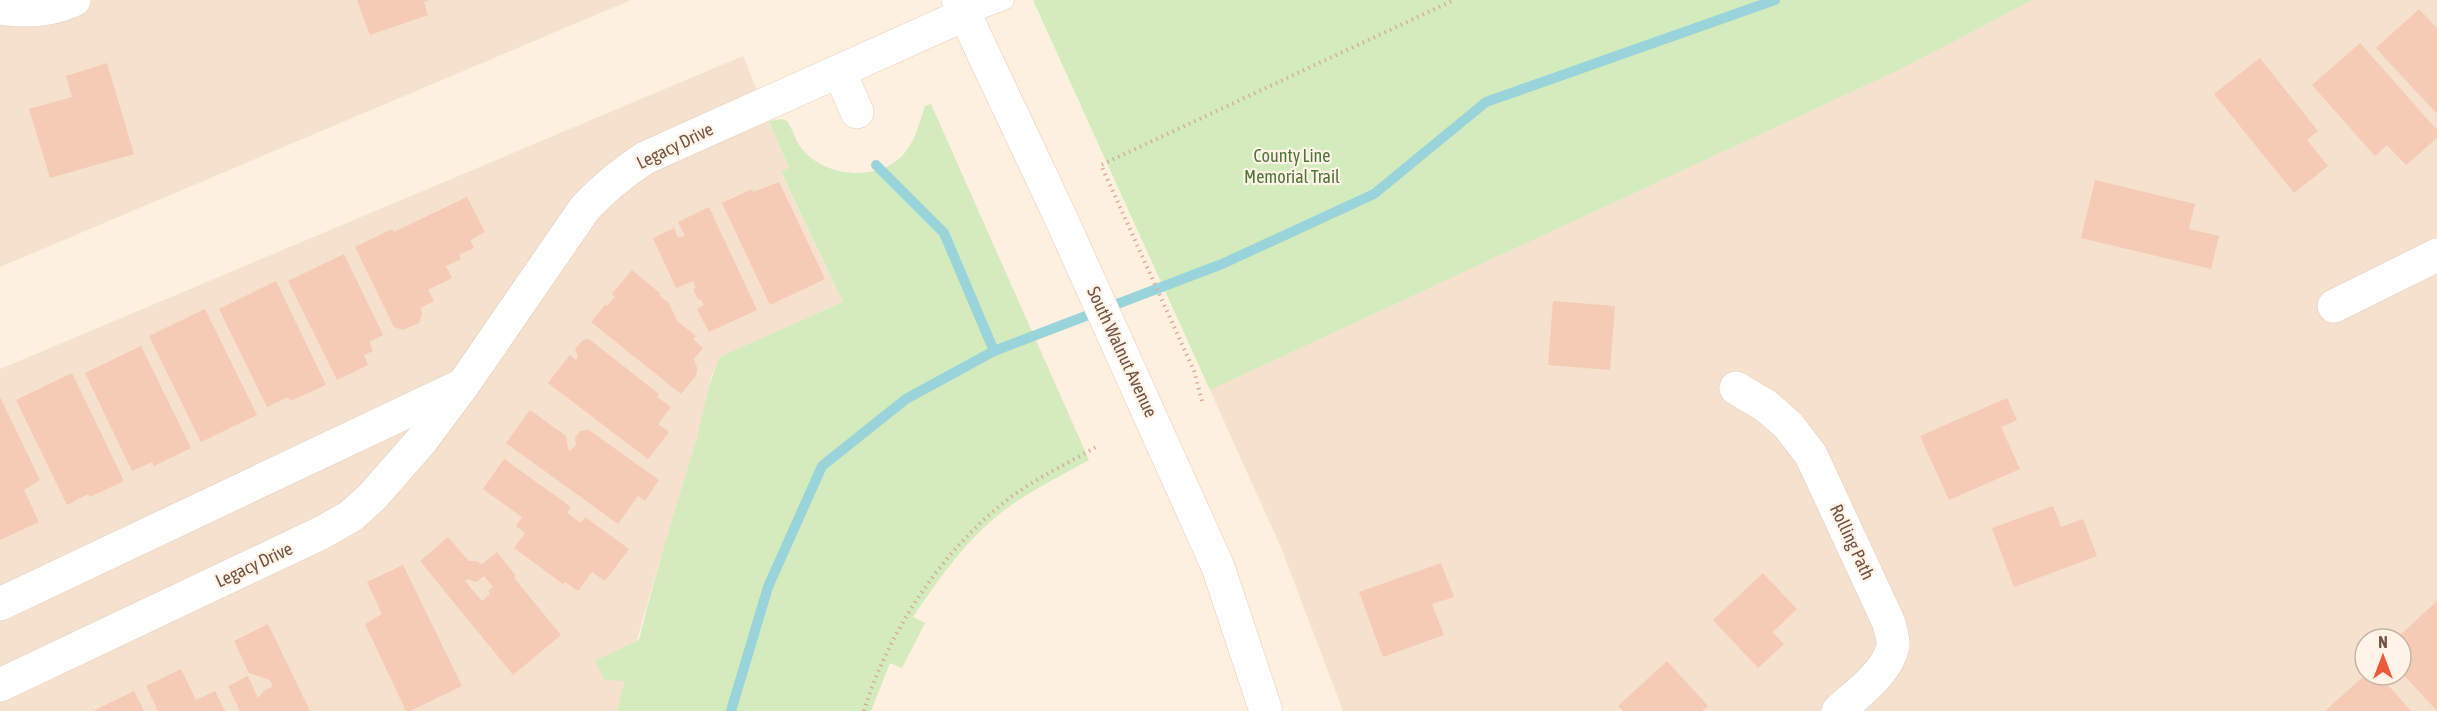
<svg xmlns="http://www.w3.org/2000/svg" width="2437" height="711" font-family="'Asap Condensed',sans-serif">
	<rect width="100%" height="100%" fill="#fef0df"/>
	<!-- residential -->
	<g fill="#f5e1cd" fill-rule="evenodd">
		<path d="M0,0H631L0,267Z"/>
		<path d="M2033,0H2437V711H1343L1282,550L1210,390L1901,69ZM2365,639H2401V675H2365Z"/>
		<path d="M743,56L789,169L781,173L843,302L720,358L711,376L703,418L651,590L617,711H0V369Z"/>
	</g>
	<!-- green -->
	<g fill="#d3ebbd">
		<path d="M1033,0H2033L1901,69L1210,390Z"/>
		<path d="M931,104L1089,460C1068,472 1046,483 1025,496C977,525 944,571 913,617L925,623L902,668L890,663L871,711H617L625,681L605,680L595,661L639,640C655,573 676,507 696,441C704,413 707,384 720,357L843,302L781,172L789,168L769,121L782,119L787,121C793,129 795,141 802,149C825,177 876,182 902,156C915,143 919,124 925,106Z"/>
	</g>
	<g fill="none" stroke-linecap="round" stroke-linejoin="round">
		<!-- stream -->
		<g stroke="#99d4da" stroke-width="10">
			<path d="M876,165L944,233L994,351"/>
			<path d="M731,711L768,587L822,466L906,399L994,351L1222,264L1374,194L1486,102L1775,0"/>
		</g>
	</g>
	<!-- building -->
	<g fill="#f5cbb5" fill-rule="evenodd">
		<path d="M357,0H429L424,2L428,15L370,35Z"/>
		<path d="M2419,9L2437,28V114L2376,48Z"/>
		<path d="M2360,43L2437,130V138L2406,165L2387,145L2375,156L2312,85Z"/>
		<path d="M2260,58L2318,131L2307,140L2328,166L2294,193L2214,94Z"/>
		<path d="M107,63L134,154L50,178L29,109L72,97L66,76Z"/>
		<path d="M2095,180L2195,204L2189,229L2219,236L2211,269L2081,238Z"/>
		<path d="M779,182L825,279L770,305L722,203L752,189L753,192Z"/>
		<path d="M467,197L485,232L470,240L474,248L459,255L461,259L446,266L452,278L428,290L434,301L420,308L422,314L419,323L403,330L394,327L355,247L392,229L394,232Z"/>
		<path d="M709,207L757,310L709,332L697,309L704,305L701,299L698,300L693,289L696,288L693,281L676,288L653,238L674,228L678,238L685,236L678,222Z"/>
		<path d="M344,254L383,335L369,342L373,351L364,355L368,365L337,380L288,281Z"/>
		<path d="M632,270L661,294L659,295L669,303L677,321L696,336L693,339L703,348L694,359L697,368L696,376L681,394L591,322L605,305L607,306L615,297L612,294Z"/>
		<path d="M276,281L326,385L290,401L288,397L267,407L219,309Z"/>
		<path d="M1553,301L1615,306L1610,370L1548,365Z"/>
		<path d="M205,309L257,415L201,442L149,336Z"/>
		<path d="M589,339L659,394L657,397L671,407L658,424L669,432L648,459L548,383L570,355L576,360L578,357L575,349L583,340Z"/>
		<path d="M141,346L191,448L154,466L152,462L132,471L85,373Z"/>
		<path d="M72,373L124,481L90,497L88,494L67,505L16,400Z"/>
		<path d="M0,397L40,480L24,490L39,522L0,540Z"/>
		<path d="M2007,398L2017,420L2001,427L2020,469L1949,500L1920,436Z"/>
		<path d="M530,410L566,436L568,449L570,451L576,445L575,438L580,431L589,430L659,480L645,501L638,496L618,524L506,443Z"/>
		<path d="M504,459L571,507L567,513L581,523L585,517L629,549L605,581L592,572L578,591L565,582L563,584L514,548L525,533L516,526L522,517L483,489Z"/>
		<path d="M2053,506L2061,527L2083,519L2097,556L2014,587L1992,528Z"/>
		<path d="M448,537L469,561H476L482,564L497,552L516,576L514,578L561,635L513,675L420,561ZM484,576L493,587L488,591L490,594L482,601L465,581L467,579L476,582Z"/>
		<path d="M1441,563L1454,597L1432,604L1444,635L1383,657L1359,592Z"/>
		<path d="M403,565L462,686L410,711H406L365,624L382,614L367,582Z"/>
		<path d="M1763,573L1797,609L1773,632L1784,644L1758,668L1713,620Z"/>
		<path d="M2437,601V711L2401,672V639H2396Z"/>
		<path d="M268,624L310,711H240L228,686L248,676L258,698L264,691L273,686L270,680L249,673L234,641Z"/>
		<path d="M1667,661L1708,706L1702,711H1623L1618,706Z"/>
		<path d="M181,669L196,700L215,691L225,711H158L146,686Z"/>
		<path d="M2365,675H2379L2411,711H2325Z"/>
		<path d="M134,691L144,711H93Z"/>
	</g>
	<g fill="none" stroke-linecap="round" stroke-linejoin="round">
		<!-- service casing -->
		<g stroke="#e4cdbe" stroke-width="21">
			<path id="service" d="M964,15L1004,0"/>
		</g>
		<!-- minor casing -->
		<g stroke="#e4cdbe" stroke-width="34">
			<g id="minor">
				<path d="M0,8C26,12 50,11 74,0"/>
				<path d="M839,71L857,112"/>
				<path d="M2334,306L2437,255"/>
				<path d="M463,385L585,208C604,188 622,173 645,158L964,15"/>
				<path d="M1736,388L1766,406L1788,425L1811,455L1889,623C1890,629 1894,640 1893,646C1888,672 1856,695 1838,711"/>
				<path d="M0,604L463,385L422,440L372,497L351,516L323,532L0,685"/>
			</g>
		</g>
		<!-- tertiary casing -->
		<g stroke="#e4cdbe" stroke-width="34">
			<path id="tertiary" d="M958,0L1059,214L1218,567L1266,711"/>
		</g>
		<!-- path -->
		<g stroke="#d9ae99" stroke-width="4" stroke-dasharray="1.5 4.5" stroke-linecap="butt">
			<path d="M1202,401L1194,371L1101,165L1454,0"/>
			<path d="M864,711C887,634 940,554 1002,504C1030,481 1065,465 1096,447"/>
		</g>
		<!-- service -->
		<use href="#service" stroke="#fff" stroke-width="20"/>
		<!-- minor -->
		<use href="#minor" stroke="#fff" stroke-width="33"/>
		<!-- tertiary -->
		<use href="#tertiary" stroke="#fff" stroke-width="33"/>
	</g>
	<g text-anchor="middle" stroke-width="4.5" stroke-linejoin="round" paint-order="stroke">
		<!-- street labels -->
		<g font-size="18" fill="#755446" stroke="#fff4e7">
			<text transform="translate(675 146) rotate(-26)" y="6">Legacy Drive</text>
			<text transform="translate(1122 352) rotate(65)" y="6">South Walnut Avenue</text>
			<text transform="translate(1852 542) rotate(65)" y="6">Rolling Path</text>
			<text transform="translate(254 565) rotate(-25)" y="6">Legacy Drive</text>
		</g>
		<!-- park labels -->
		<g font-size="18" fill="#50763b" stroke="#fff4e7">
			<text x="1292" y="162">County Line<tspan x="1292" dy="21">Memorial Trail</tspan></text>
		</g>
	</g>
	<!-- north arrow -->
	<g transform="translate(2383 657)"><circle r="28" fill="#fff4e7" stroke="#c8b4a7" stroke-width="1.5"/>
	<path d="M0-4.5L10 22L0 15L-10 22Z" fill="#f05a3c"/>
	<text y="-9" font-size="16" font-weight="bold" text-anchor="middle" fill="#755446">N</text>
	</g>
</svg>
